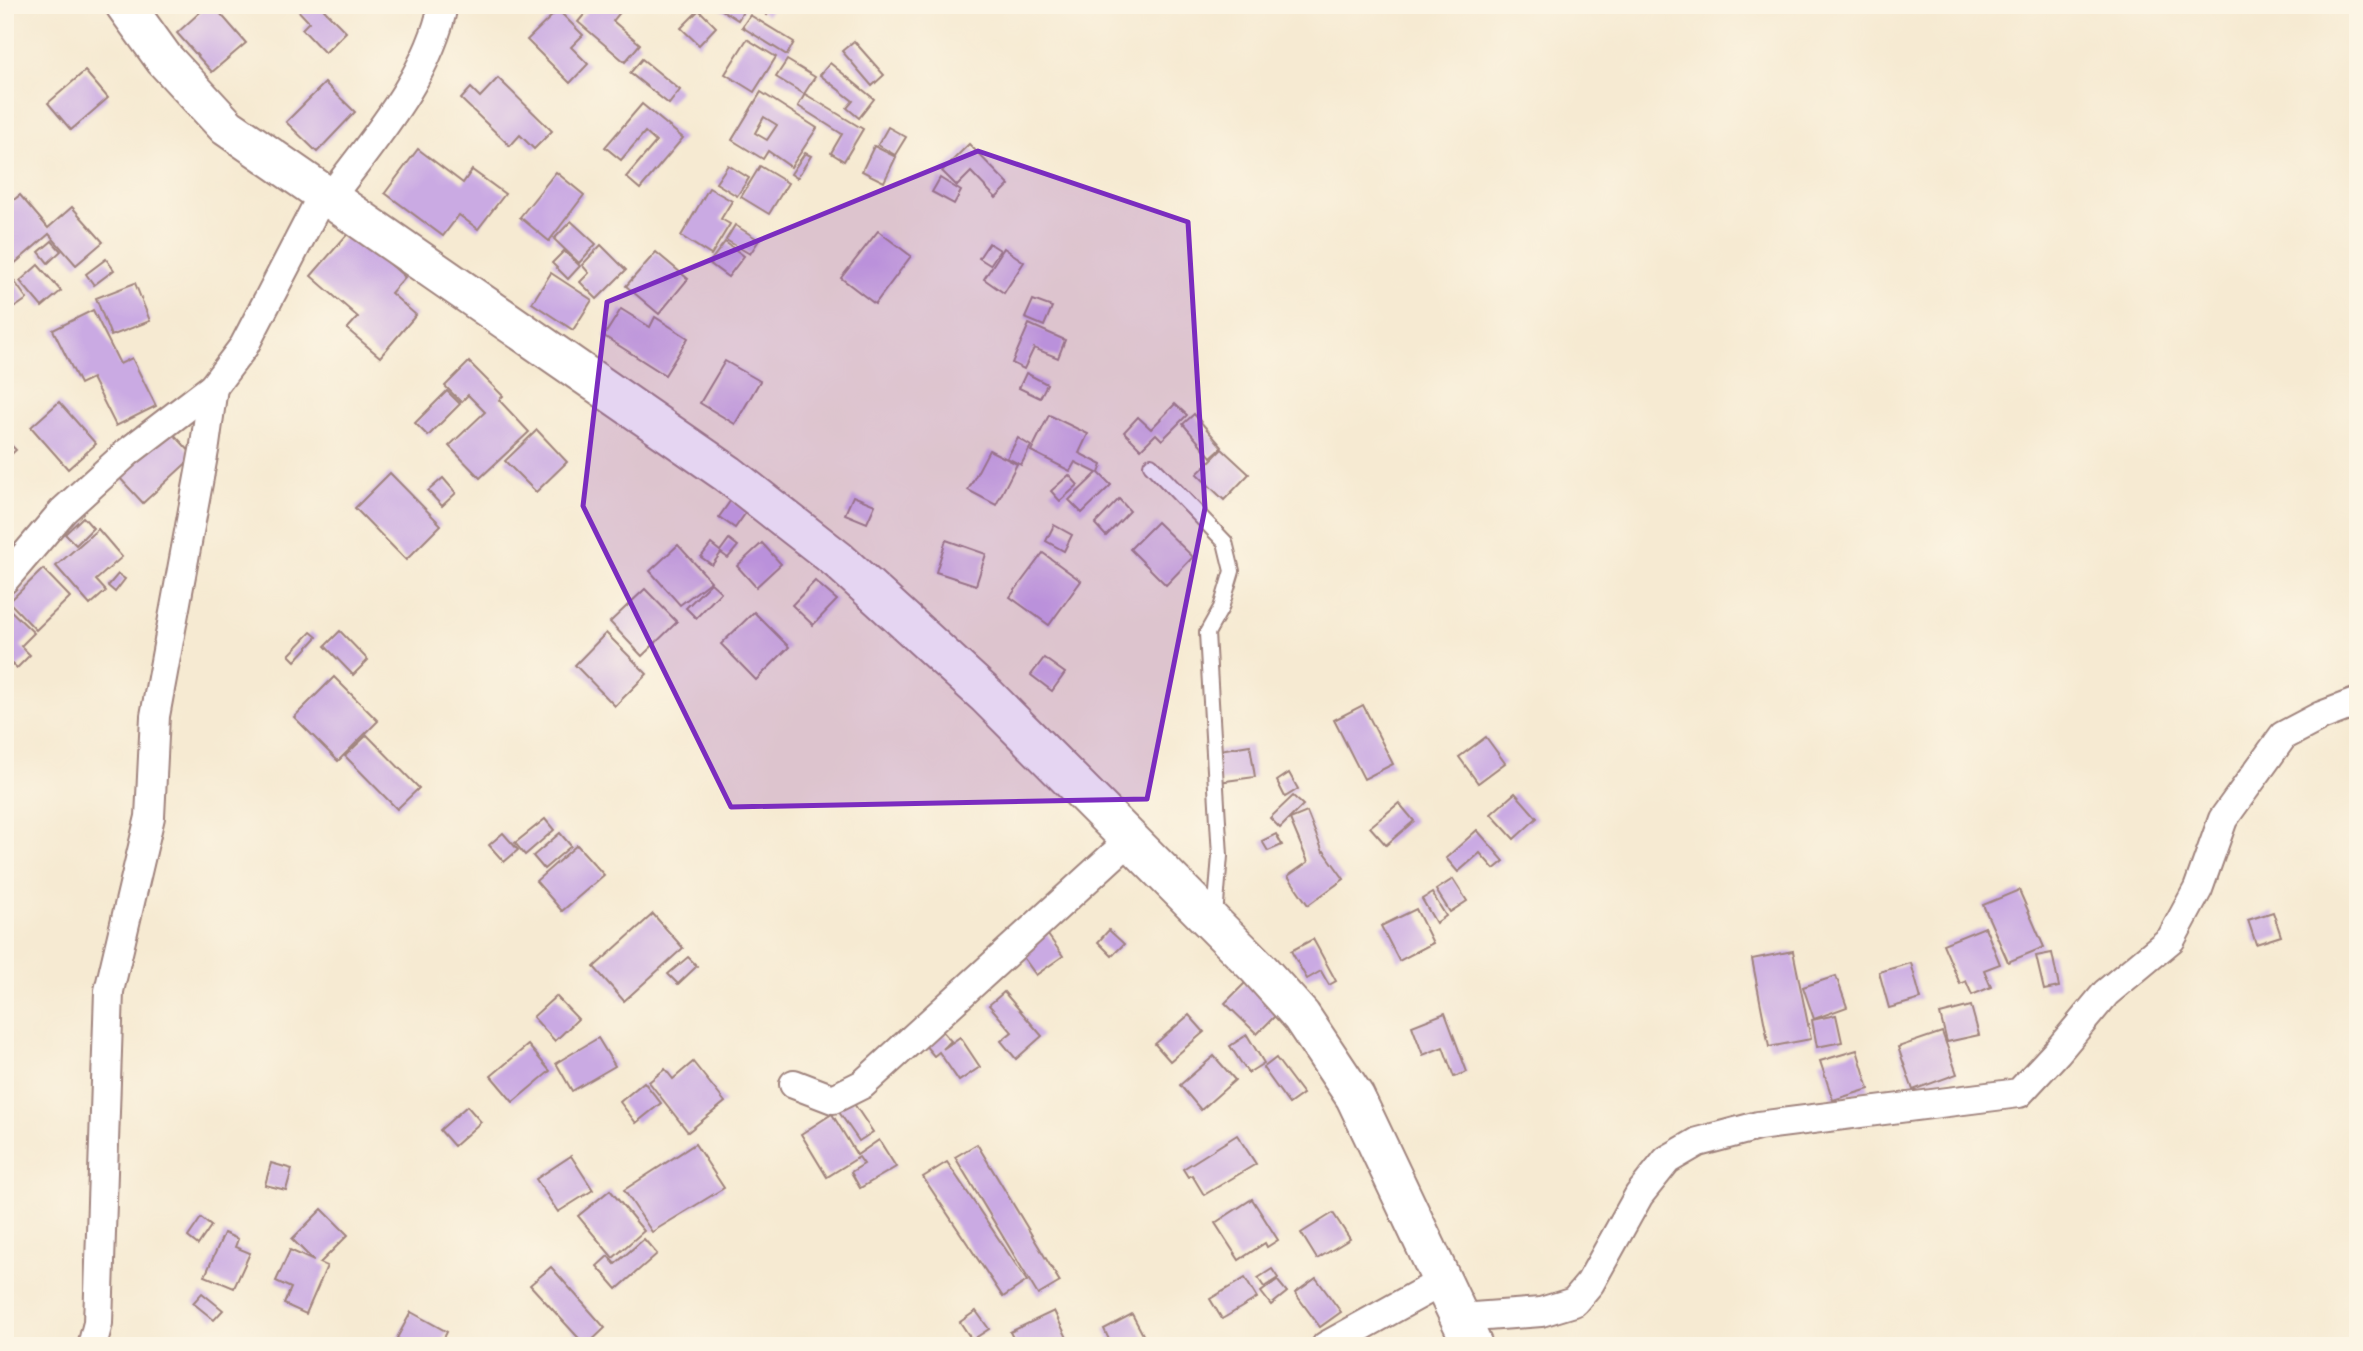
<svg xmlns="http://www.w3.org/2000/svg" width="2363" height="1351" font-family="'Balsamiq Sans',sans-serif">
	<rect width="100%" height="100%" fill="#fcf5e5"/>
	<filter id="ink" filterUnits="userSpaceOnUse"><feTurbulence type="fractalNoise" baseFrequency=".0143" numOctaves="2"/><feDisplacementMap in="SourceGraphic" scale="14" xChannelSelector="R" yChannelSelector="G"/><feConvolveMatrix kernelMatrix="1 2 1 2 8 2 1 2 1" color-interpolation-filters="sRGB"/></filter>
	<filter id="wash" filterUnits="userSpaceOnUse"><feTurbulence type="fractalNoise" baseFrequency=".00686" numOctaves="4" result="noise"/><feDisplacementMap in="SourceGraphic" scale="28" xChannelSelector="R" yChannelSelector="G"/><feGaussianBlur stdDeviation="1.57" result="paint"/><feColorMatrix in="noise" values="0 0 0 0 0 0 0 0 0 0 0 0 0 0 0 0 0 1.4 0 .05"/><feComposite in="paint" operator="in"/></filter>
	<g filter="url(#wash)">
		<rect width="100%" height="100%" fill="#f6ead2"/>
		<g id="blocks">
			<!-- building -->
			<g fill="#caaae3" fill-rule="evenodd">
				<path d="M208,5H213L246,43L212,72L177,33Z"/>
				<path d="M293,5H328L324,10L346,32L325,53L302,29L309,22Z"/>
				<path d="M592,5H626L613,21L640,44L625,62L578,22Z"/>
				<path d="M714,5H747L738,20Z"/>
				<path d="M753,5H774L767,15Z"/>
				<path d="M558,10L583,35L571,47L588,64L570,83L527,40Z"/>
				<path d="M699,10L716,27L699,45L681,28Z"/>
				<path d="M750,15L794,42L787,55L742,27Z"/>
				<path d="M747,39L776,57L754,92L725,74Z"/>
				<path d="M854,41L884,75L872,86L842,51Z"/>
				<path d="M642,59L680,90L669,104L630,73Z"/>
				<path d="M787,60L815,77L804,94L776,77Z"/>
				<path d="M830,63L874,99L859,118L847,108L853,101L820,75Z"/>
				<path d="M85,71L108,98L71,130L48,103Z"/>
				<path d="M498,78L552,131L534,149L520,135L510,146L461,99L471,88L480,97Z"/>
				<path d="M325,83L355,112L317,152L286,122Z"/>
				<path d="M761,92L817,128L791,167L768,151L763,159L732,140ZM764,117L777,125L767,140L755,133Z"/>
				<path d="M805,94L863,129L844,161L831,153L842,134L798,106Z"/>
				<path d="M642,104L683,138L640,189L626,177L656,142L645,132L621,160L605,147Z"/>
				<path d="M888,127L906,137L895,155L878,145Z"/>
				<path d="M969,144L1009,185L996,198L971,172L957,186L942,171Z"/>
				<path d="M874,146L896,157L884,182L862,171Z"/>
				<path d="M418,149L463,183L472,170L505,194L478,229L459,215L443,236L385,193Z"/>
				<path d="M805,153L811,156L797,178L791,174Z"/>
				<path d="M728,165L749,178L737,196L716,183Z"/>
				<path d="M760,166L788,183L769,214L741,197Z"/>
				<path d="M556,172L584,195L549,241L520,217Z"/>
				<path d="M940,178L961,191L954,204L932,192Z"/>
				<path d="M709,188L732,201L721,219L730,224L711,255L681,236Z"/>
				<path d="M20,195L48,228L72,207L103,242L76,265L49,234L14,264L5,254V207Z"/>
				<path d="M571,221L596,244L579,263L554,239Z"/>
				<path d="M735,225L759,240L750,254L726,240Z"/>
				<path d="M351,230L405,277L391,293L416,315L380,357L347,329L358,317L311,276Z"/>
				<path d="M878,231L911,256L875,304L841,278Z"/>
				<path d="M52,241L61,251L48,263L39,252Z"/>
				<path d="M725,242L744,256L728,277L709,263Z"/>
				<path d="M989,243L1000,250L990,265L979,258Z"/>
				<path d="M601,245L626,270L597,299L580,282L589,273L582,265Z"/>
				<path d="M1004,248L1024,262L1004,293L984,279Z"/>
				<path d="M564,251L580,266L568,279L552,263Z"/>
				<path d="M656,252L688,279L659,314L626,286Z"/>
				<path d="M106,259L114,270L94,285L86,274Z"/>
				<path d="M38,265L61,291L42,307L20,281Z"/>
				<path d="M7,271L27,299L5,314V272Z"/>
				<path d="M551,273L592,300L573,330L532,303Z"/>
				<path d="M135,283L150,321L111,336L96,298Z"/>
				<path d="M1033,300L1052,307L1044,326L1025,318Z"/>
				<path d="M621,309L650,327L655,317L688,338L665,375L604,336Z"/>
				<path d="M93,310L120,364L132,358L156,406L116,426L92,378L80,384L53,330Z"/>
				<path d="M1029,324L1065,340L1058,358L1034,348L1024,369L1012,363Z"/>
				<path d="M725,361L760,381L735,424L700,403Z"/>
				<path d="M469,362L503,396L499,400L529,432L480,478L449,446L485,412L468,395L461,402L445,386Z"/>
				<path d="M1026,373L1047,384L1040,398L1019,388Z"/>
				<path d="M447,391L460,404L428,436L415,423Z"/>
				<path d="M59,402L96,444L68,469L31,427Z"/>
				<path d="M1175,404L1187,415L1162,440L1156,434L1141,449L1124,432L1138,417L1151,429Z"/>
				<path d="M1194,414L1222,447L1211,457L1183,424Z"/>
				<path d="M1049,415L1088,434L1079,453L1102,465L1099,473L1111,485L1082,513L1069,500L1097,473L1075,462L1070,471L1031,451Z"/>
				<path d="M169,429L194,456L143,503L118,476Z"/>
				<path d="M537,430L567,462L536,492L505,461Z"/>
				<path d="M1018,438L1031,446L1021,465L1007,458Z"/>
				<path d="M5,439L16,450L5,460Z"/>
				<path d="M1222,449L1249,474L1224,500L1197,474Z"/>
				<path d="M989,450L1017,464L996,505L968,490Z"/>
				<path d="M390,473L441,525L406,560L355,508Z"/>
				<path d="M1069,475L1078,485L1060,501L1051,491Z"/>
				<path d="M443,478L456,493L442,506L428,491Z"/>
				<path d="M853,496L875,505L867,523L845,514Z"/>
				<path d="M1119,499L1130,511L1106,536L1095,524Z"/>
				<path d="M731,500L747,511L735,528L719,517Z"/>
				<path d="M83,517L93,528L76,545L65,534Z"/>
				<path d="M1157,522L1193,557L1166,585L1130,549Z"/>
				<path d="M1054,525L1072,535L1064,551L1046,541Z"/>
				<path d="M98,529L122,557L96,580L106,591L90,605L56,566Z"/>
				<path d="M729,539L738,546L728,558L721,553L712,565L701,557L711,544L720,551Z"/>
				<path d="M946,540L986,554L976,585L936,572Z"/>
				<path d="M762,543L781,564L756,587L737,566Z"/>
				<path d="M678,545L711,581L680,605L650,571Z"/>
				<path d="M1043,553L1081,581L1049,625L1010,597Z"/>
				<path d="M43,569L70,597L36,630L9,602Z"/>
				<path d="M118,574L125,579L115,592L108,586Z"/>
				<path d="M815,581L837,600L813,625L792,605Z"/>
				<path d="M711,583L721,592L696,618L686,608Z"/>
				<path d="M645,589L677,622L642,656L610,622Z"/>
				<path d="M5,605L34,633L21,646L30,655L17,668L11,662L5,667Z"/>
				<path d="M754,612L789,647L756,680L721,644Z"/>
				<path d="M340,631L368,660L353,675L325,646Z"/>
				<path d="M311,632L317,637L295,661L289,655Z"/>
				<path d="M606,633L647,674L615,706L575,665Z"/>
				<path d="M1044,658L1065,673L1052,691L1031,675Z"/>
				<path d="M334,677L378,721L338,761L294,717Z"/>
				<path d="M1363,705L1393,764L1364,779L1334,720Z"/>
				<path d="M367,735L419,788L397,809L345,756Z"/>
				<path d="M1486,737L1505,763L1478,783L1459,757Z"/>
				<path d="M1250,745L1255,777L1211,783L1207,752Z"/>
				<path d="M1289,773L1298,789L1285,797L1277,781Z"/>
				<path d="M1515,793L1537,818L1514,839L1491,814Z"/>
				<path d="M1293,796L1303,805L1280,828L1270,818Z"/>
				<path d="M1399,803L1414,821L1386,845L1370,827Z"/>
				<path d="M1307,812L1323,852L1324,851L1344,879L1308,905L1288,876L1308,862L1290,819Z"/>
				<path d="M545,819L554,830L525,855L515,843Z"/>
				<path d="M1477,830L1504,861L1494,869L1480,853L1458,872L1446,858Z"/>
				<path d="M503,833L518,850L504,862L489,845Z"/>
				<path d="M560,833L571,846L544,869L533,856Z"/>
				<path d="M1276,834L1282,845L1268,851L1262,841Z"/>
				<path d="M577,845L604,875L562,911L536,881Z"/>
				<path d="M1453,879L1467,901L1450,912L1436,890Z"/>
				<path d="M2019,890L2044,947L2008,962L1983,905Z"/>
				<path d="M1432,893L1446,916L1436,923L1422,899Z"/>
				<path d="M1416,909L1433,943L1399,961L1381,926Z"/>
				<path d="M2273,912L2281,936L2256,944L2248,920Z"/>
				<path d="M653,914L683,948L624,1001L594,967Z"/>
				<path d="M1038,921L1063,956L1036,975L1011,940Z"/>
				<path d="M1985,927L2000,964L1984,970L1991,987L1972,995L1966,981L1960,984L1943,944Z"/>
				<path d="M1109,930L1124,944L1112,956L1098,942Z"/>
				<path d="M1313,939L1336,981L1329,985L1321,971L1307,979L1291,951Z"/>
				<path d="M1793,951L1811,1039L1769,1047L1752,959Z"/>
				<path d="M2052,953L2059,987L2044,990L2036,956Z"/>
				<path d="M688,957L697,966L678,984L668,974Z"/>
				<path d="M1911,963L1921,999L1889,1008L1879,972Z"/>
				<path d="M1836,976L1847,1007L1814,1019L1803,987Z"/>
				<path d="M1247,981L1279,1012L1257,1034L1225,1003Z"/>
				<path d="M1004,992L1042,1036L1016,1059L1001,1041L1012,1032L989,1005Z"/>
				<path d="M556,996L578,1019L555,1041L533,1017Z"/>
				<path d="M1971,1006L1979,1035L1947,1042L1940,1014Z"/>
				<path d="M1445,1013L1467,1072L1454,1077L1443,1047L1423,1055L1412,1026Z"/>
				<path d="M1189,1015L1204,1032L1170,1061L1155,1044Z"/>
				<path d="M1836,1015L1842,1042L1817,1047L1812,1020Z"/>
				<path d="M936,1024L951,1041L943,1049L960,1037L980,1067L959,1081L939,1052L934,1056L919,1038Z"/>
				<path d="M1942,1032L1957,1074L1913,1090L1898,1047Z"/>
				<path d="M1247,1035L1264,1063L1248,1073L1230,1046Z"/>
				<path d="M598,1038L615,1066L572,1091L556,1063Z"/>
				<path d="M528,1045L550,1071L513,1102L491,1076Z"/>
				<path d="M1857,1050L1869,1089L1833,1100L1820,1061Z"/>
				<path d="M1214,1056L1235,1080L1201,1110L1180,1085Z"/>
				<path d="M1276,1058L1303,1094L1289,1104L1263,1068Z"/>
				<path d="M693,1062L725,1102L688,1132L649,1082L665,1069L673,1079Z"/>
				<path d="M644,1082L661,1103L636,1123L620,1102Z"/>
				<path d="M846,1092L873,1132L859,1141L832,1102Z"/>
				<path d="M467,1106L481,1122L454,1146L440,1130Z"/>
				<path d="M832,1114L857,1155L879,1140L896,1167L860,1188L851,1172L864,1164L859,1157L827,1177L801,1134Z"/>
				<path d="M1237,1135L1256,1164L1204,1195L1192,1175L1188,1177L1183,1169Z"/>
				<path d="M695,1144L724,1188L652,1232L624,1190Z"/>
				<path d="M977,1144L1060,1282L1038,1295L955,1157Z"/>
				<path d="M571,1156L593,1190L558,1212L536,1179Z"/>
				<path d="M947,1162L1027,1281L1003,1297L923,1177Z"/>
				<path d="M271,1163L292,1169L286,1190L265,1185Z"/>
				<path d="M610,1190L644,1231L613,1258L578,1216Z"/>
				<path d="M1252,1199L1278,1240L1267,1247L1265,1243L1239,1260L1215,1223Z"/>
				<path d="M322,1209L348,1235L320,1263L327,1266L306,1314L284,1304L291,1288L276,1281L290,1250L314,1261L292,1239Z"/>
				<path d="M1333,1213L1350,1239L1317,1259L1301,1233Z"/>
				<path d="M201,1218L211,1226L198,1245L188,1237Z"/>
				<path d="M224,1233L238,1239L235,1247L250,1253L234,1288L205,1276Z"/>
				<path d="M644,1239L657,1254L617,1289L597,1266L608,1256L615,1264Z"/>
				<path d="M551,1267L605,1328L586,1346L530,1285Z"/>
				<path d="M1272,1269L1278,1278L1264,1287L1258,1278Z"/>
				<path d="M1245,1278L1257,1298L1222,1319L1210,1299Z"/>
				<path d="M1316,1278L1341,1312L1320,1327L1295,1293Z"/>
				<path d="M1277,1280L1287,1292L1271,1305L1261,1292Z"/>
				<path d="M202,1293L223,1310L214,1320L193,1303Z"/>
				<path d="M976,1311L989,1329L972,1340L960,1322Z"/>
				<path d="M1054,1311L1071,1346H1017L1010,1332Z"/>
				<path d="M411,1312L447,1332L440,1346H410L397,1338Z"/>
				<path d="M1132,1314L1149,1346H1112L1104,1329Z"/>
			</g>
		</g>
	</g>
	<g filter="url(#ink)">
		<use href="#blocks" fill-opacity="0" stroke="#a0847e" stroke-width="2"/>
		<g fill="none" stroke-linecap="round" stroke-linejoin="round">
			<!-- lane casing -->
			<g stroke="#a0847e" stroke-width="18">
				<path id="lane" d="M1151,465L1225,542L1232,571L1221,608L1207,633L1220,856L1215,916"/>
			</g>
			<!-- street casing -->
			<g stroke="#a0847e" stroke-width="32">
				<g id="street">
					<path d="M329,199C372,141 429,77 443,5"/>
					<path d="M5,579L63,511L128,452L213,387L244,346L323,194"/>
					<path d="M794,1084L833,1099L863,1084L1130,840"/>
					<path d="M1460,1318L1541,1312L1574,1302L1590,1283L1639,1195L1667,1160L1698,1142L1758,1126L2019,1093L2057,1052L2106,993L2171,939L2198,889L2223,819L2283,736L2321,716L2358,702"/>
					<path d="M92,1346L98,1323L109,991L150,817L155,716L205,445L213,387"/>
					<path d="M1326,1346L1443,1281"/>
				</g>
			</g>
			<!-- secondary casing -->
			<g stroke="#a0847e" stroke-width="42">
				<path id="secondary" d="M125,5L164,59L227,127L728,474L838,560L987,696L1258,968L1301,1016L1355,1097L1473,1346"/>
			</g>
			<!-- lane -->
			<use href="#lane" stroke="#fff" stroke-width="14"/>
			<!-- street -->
			<use href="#street" stroke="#fff" stroke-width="28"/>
			<!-- secondary -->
			<use href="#secondary" stroke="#fff" stroke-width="38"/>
		</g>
	</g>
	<!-- marked area -->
	<path fill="#7b2cbf" fill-opacity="0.2" stroke="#7b2cbf" stroke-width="5" stroke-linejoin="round" d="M978,151L1188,222L1205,508L1147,799L731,807L583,506L607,302Z"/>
	<!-- margin -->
	<rect width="2363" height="1351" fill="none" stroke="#fcf5e5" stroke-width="28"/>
</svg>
